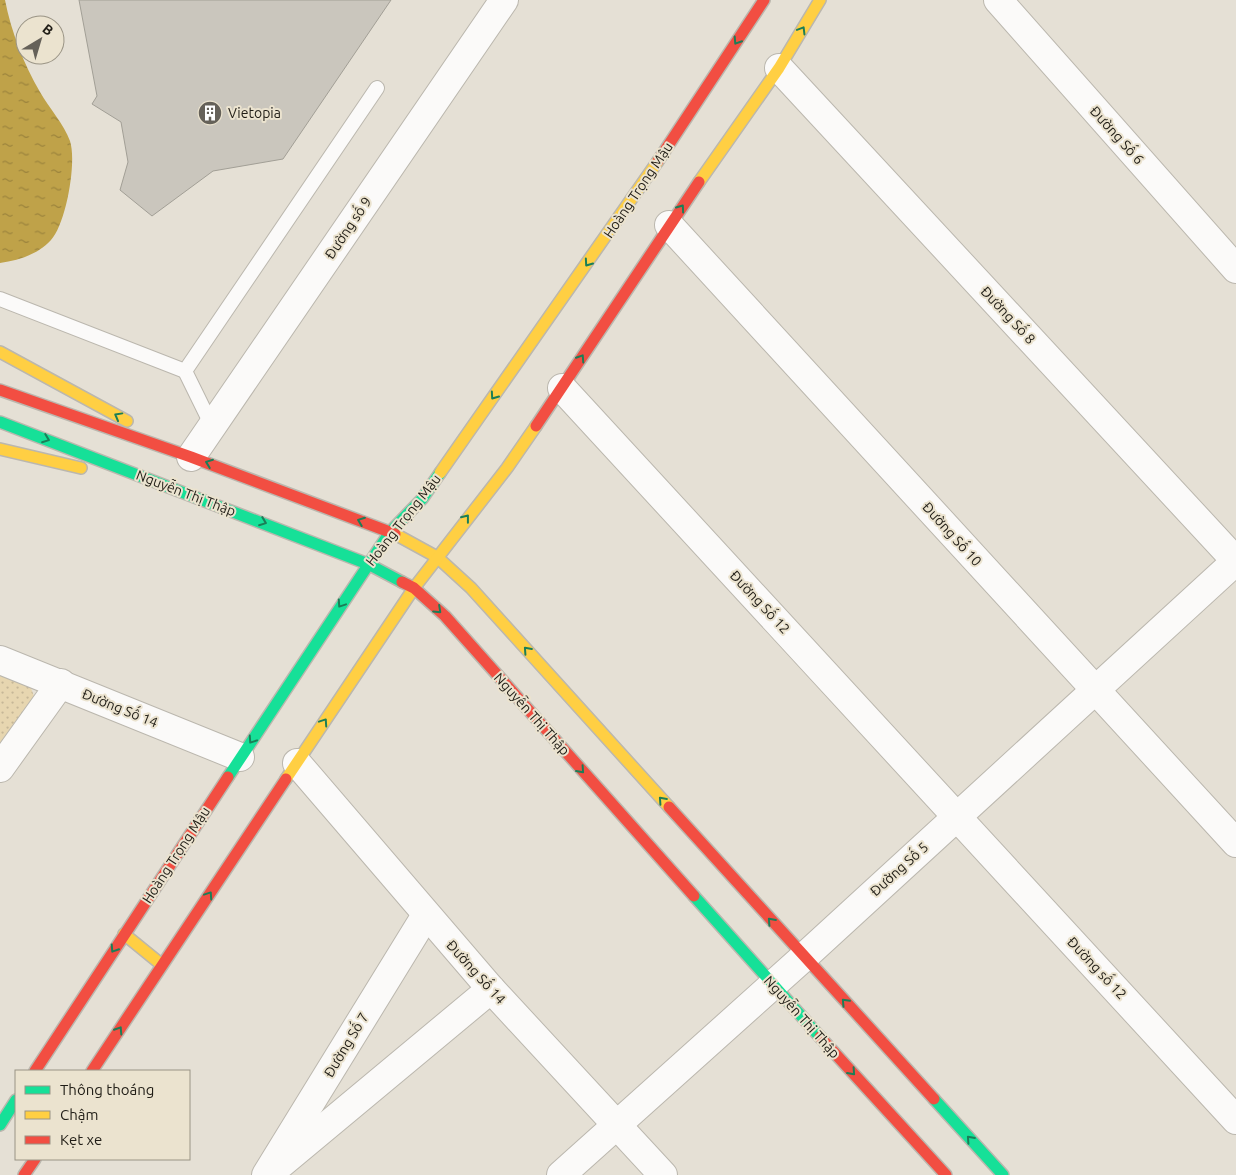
<svg xmlns="http://www.w3.org/2000/svg" width="1236" height="1175" font-family="Ubuntu,sans-serif">
	<defs>
		<pattern id="park-dots" width="8" height="8" patternUnits="userSpaceOnUse" patternTransform="scale(1.25)"><rect width="8" height="8" fill="#e7d6b0"/><path d="M2 2h.1M6 6h.1" fill="none" stroke="#c6b797" stroke-width="1.8" stroke-linecap="round"/></pattern>
		<pattern id="water-ripples" width="26" height="14" patternUnits="userSpaceOnUse" patternTransform="scale(1.25)"><rect width="26" height="14" fill="#bfa249"/><path d="M2 4q2-2 4 0t4 0M15 11q2-2 4 0t4 0" fill="none" stroke="#9b833c"/></pattern>
	</defs>
	<rect width="100%" height="100%" fill="#e5e0d5"/>
	<!-- park -->
	<path fill="url(#park-dots)" d="M0,675L31,688L36,702L0,752Z"/>
	<!-- water -->
	<path fill="url(#water-ripples)" d="M0,0H5C11,31 24,65 40,92C49,108 64,124 70,141C77,162 66,224 51,240C37,255 19,260 0,263Z"/>
	<!-- building -->
	<path fill="#cac6bd" stroke="#a29f96" d="M79,0H391L283,159L213,171L152,216L120,190L128,162L121,122L92,104L97,96Z"/>
	<g fill="none" stroke-linecap="round" stroke-linejoin="round">
		<!-- lane casing -->
		<g stroke="#bbb7ae" stroke-width="16">
			<g id="lane">
				<path d="M0,299L185,371L377,88"/>
				<path d="M185,371L212,426"/>
			</g>
		</g>
		<!-- street casing -->
		<g stroke="#bbb7ae" stroke-width="30">
			<g id="street">
				<path d="M998,0L1236,269"/>
				<path d="M779,68L1236,561"/>
				<path d="M669,225L1236,843"/>
				<path d="M562,388L1236,1120"/>
				<path d="M191,457L504,0"/>
				<path d="M0,660L240,757"/>
				<path d="M297,763L491,989L663,1175"/>
				<path d="M0,768L61,683"/>
				<path d="M282,1163L491,989"/>
				<path d="M266,1175L426,915"/>
				<path d="M561,1175L804,957L1236,561"/>
			</g>
		</g>
		<!-- fast casing -->
		<g stroke="#bbb7ae" stroke-width="14">
			<g id="fast">
				<path d="M0,422L368,564L402,582"/>
				<path d="M228,777L390,532L422,499L440,473"/>
				<path d="M694,896L820,1037"/>
				<path d="M934,1099L1003,1175"/>
				<path d="M0,1125L16,1100"/>
			</g>
		</g>
		<!-- slow casing -->
		<g stroke="#bbb7ae" stroke-width="14">
			<g id="slow">
				<path d="M699,182L779,68L820,0"/>
				<path d="M0,352L127,421"/>
				<path d="M0,449L81,468"/>
				<path d="M440,473L658,161"/>
				<path d="M395,534L437,557L471,588L669,807"/>
				<path d="M286,779L414,588L507,468L536,426"/>
				<path d="M124,934L162,965"/>
			</g>
		</g>
		<!-- jam casing -->
		<g stroke="#bbb7ae" stroke-width="14">
			<g id="jam">
				<path d="M658,161L764,0"/>
				<path d="M0,390L191,457L395,534"/>
				<path d="M536,426L699,182"/>
				<path d="M402,582L414,588L445,616L694,896"/>
				<path d="M669,807L934,1099"/>
				<path d="M820,1037L946,1175"/>
				<path d="M35,1071L228,777"/>
				<path d="M92,1071L286,779"/>
				<path d="M24,1175L35,1159"/>
			</g>
		</g>
		<!-- lane -->
		<use href="#lane" stroke="#fbfaf9" stroke-width="14"/>
		<!-- street -->
		<use href="#street" stroke="#fbfaf9" stroke-width="28"/>
		<!-- fast -->
		<use href="#fast" stroke="#16e098" stroke-width="11"/>
		<!-- slow -->
		<use href="#slow" stroke="#ffcf43" stroke-width="11"/>
		<!-- jam -->
		<use href="#jam" stroke="#f24e42" stroke-width="11"/>
	</g>
	<!-- one-way arrows -->
	<defs><path id="oneway-chevron" d="M-2-3.5L2.5 0L-2 3.5" fill="none" stroke-width="1.6" stroke-linecap="round" stroke-linejoin="round" transform="scale(1.25)"/></defs>
	<g stroke="#1b7e57">
		<use href="#oneway-chevron" transform="translate(802 30) rotate(-59)"/>
		<use href="#oneway-chevron" transform="translate(737 41) rotate(123)"/>
		<use href="#oneway-chevron" transform="translate(681 208) rotate(-55)"/>
		<use href="#oneway-chevron" transform="translate(588 263) rotate(125)"/>
		<use href="#oneway-chevron" transform="translate(581 358) rotate(-57)"/>
		<use href="#oneway-chevron" transform="translate(494 396) rotate(125)"/>
		<use href="#oneway-chevron" transform="translate(118 416) rotate(-151)"/>
		<use href="#oneway-chevron" transform="translate(46 439) rotate(21)"/>
		<use href="#oneway-chevron" transform="translate(209 463) rotate(-159)"/>
		<use href="#oneway-chevron" transform="translate(466 518) rotate(-52)"/>
		<use href="#oneway-chevron" transform="translate(361 521) rotate(-159)"/>
		<use href="#oneway-chevron" transform="translate(263 522) rotate(21)"/>
		<use href="#oneway-chevron" transform="translate(341 604) rotate(124)"/>
		<use href="#oneway-chevron" transform="translate(438 610) rotate(43)"/>
		<use href="#oneway-chevron" transform="translate(527 650) rotate(-132)"/>
		<use href="#oneway-chevron" transform="translate(324 722) rotate(-56)"/>
		<use href="#oneway-chevron" transform="translate(252 740) rotate(124)"/>
		<use href="#oneway-chevron" transform="translate(581 770) rotate(48)"/>
		<use href="#oneway-chevron" transform="translate(662 800) rotate(-132)"/>
		<use href="#oneway-chevron" transform="translate(209 895) rotate(-56)"/>
		<use href="#oneway-chevron" transform="translate(771 921) rotate(-132)"/>
		<use href="#oneway-chevron" transform="translate(114 949) rotate(123)"/>
		<use href="#oneway-chevron" transform="translate(845 1002) rotate(-133)"/>
		<use href="#oneway-chevron" transform="translate(119 1030) rotate(-57)"/>
		<use href="#oneway-chevron" transform="translate(852 1072) rotate(48)"/>
		<use href="#oneway-chevron" transform="translate(970 1139) rotate(-132)"/>
	</g>
	<!-- icons -->
	<defs>
		<g id="building-disc" transform="scale(1.25)"><circle r="9.5" fill="#656159" stroke="#ebe3cf"/><path d="M-4-6H4V6H1V3H-1V6H-4ZM-2.5-4.3h1.7v1.8h-1.7ZM.8-4.3h1.7v1.8H.8ZM-2.5-1h1.7V.8h-1.7ZM.8-1h1.7V.8H.8Z" fill="#fff"/></g>
	</defs>
	<g fill-rule="evenodd">
		<use href="#building-disc" x="210" y="113"/>
	</g>
	<g text-anchor="middle" stroke-width="4" stroke-linejoin="round" paint-order="stroke">
		<!-- poi labels -->
		<g font-size="14" fill="#201d16" stroke="#ebe3cf" text-anchor="start">
			<text x="228" y="118">Vietopia</text>
		</g>
		<!-- street labels -->
		<g font-size="14" fill="#201d16" stroke="#ebe3cf">
			<text transform="translate(1117 135) rotate(48)" y="5">Đường Số 6</text>
			<text transform="translate(638 190) rotate(-56)" y="5">Hoàng Trọng Mậu</text>
			<text transform="translate(348 228) rotate(-56)" y="5">Đường số 9</text>
			<text transform="translate(1008 315) rotate(47)" y="5">Đường Số 8</text>
			<text transform="translate(186 493) rotate(21)" y="5">Nguyễn Thị Thập</text>
			<text transform="translate(403 520) rotate(-52)" y="5">Hoàng Trọng Mậu</text>
			<text transform="translate(952 534) rotate(48)" y="5">Đường Số 10</text>
			<text transform="translate(760 602) rotate(47)" y="5">Đường Số 12</text>
			<text transform="translate(120 708) rotate(22)" y="5">Đường Số 14</text>
			<text transform="translate(532 714) rotate(48)" y="5">Nguyễn Thị Thập</text>
			<text transform="translate(176 855) rotate(-57)" y="5">Hoàng Trọng Mậu</text>
			<text transform="translate(899 869) rotate(-42)" y="5">Đường Số 5</text>
			<text transform="translate(1097 968) rotate(47)" y="5">Đường số 12</text>
			<text transform="translate(476 972) rotate(48)" y="5">Đường Số 14</text>
			<text transform="translate(802 1017) rotate(48)" y="5">Nguyễn Thị Thập</text>
			<text transform="translate(346 1045) rotate(-59)" y="5">Đường Số 7</text>
		</g>
	</g>
	<!-- legend -->
	<rect x="15" y="1070" width="175" height="90" fill="#ebe3cf" stroke="#9a9485"/>
	<rect x="25" y="1086" width="25" height="8" fill="#16e098" stroke="#9a9485"/>
	<text x="60" y="1095" font-size="15" fill="#201d16">Thông thoáng</text>
	<rect x="25" y="1111" width="25" height="8" fill="#ffcf43" stroke="#9a9485"/>
	<text x="60" y="1120" font-size="15" fill="#201d16">Chậm</text>
	<rect x="25" y="1136" width="25" height="8" fill="#f24e42" stroke="#9a9485"/>
	<text x="60" y="1145" font-size="15" fill="#201d16">Kẹt xe</text>
	<!-- north arrow -->
	<g transform="translate(40 40) rotate(38)"><circle r="24" fill="#ebe3cf" stroke="#9a9485"/>
	<path d="M0-4L9 19L0 12L-9 19Z" fill="#656159"/>
	<text y="-8" font-size="14" font-weight="bold" text-anchor="middle" fill="#201d16">B</text>
	</g>
</svg>
